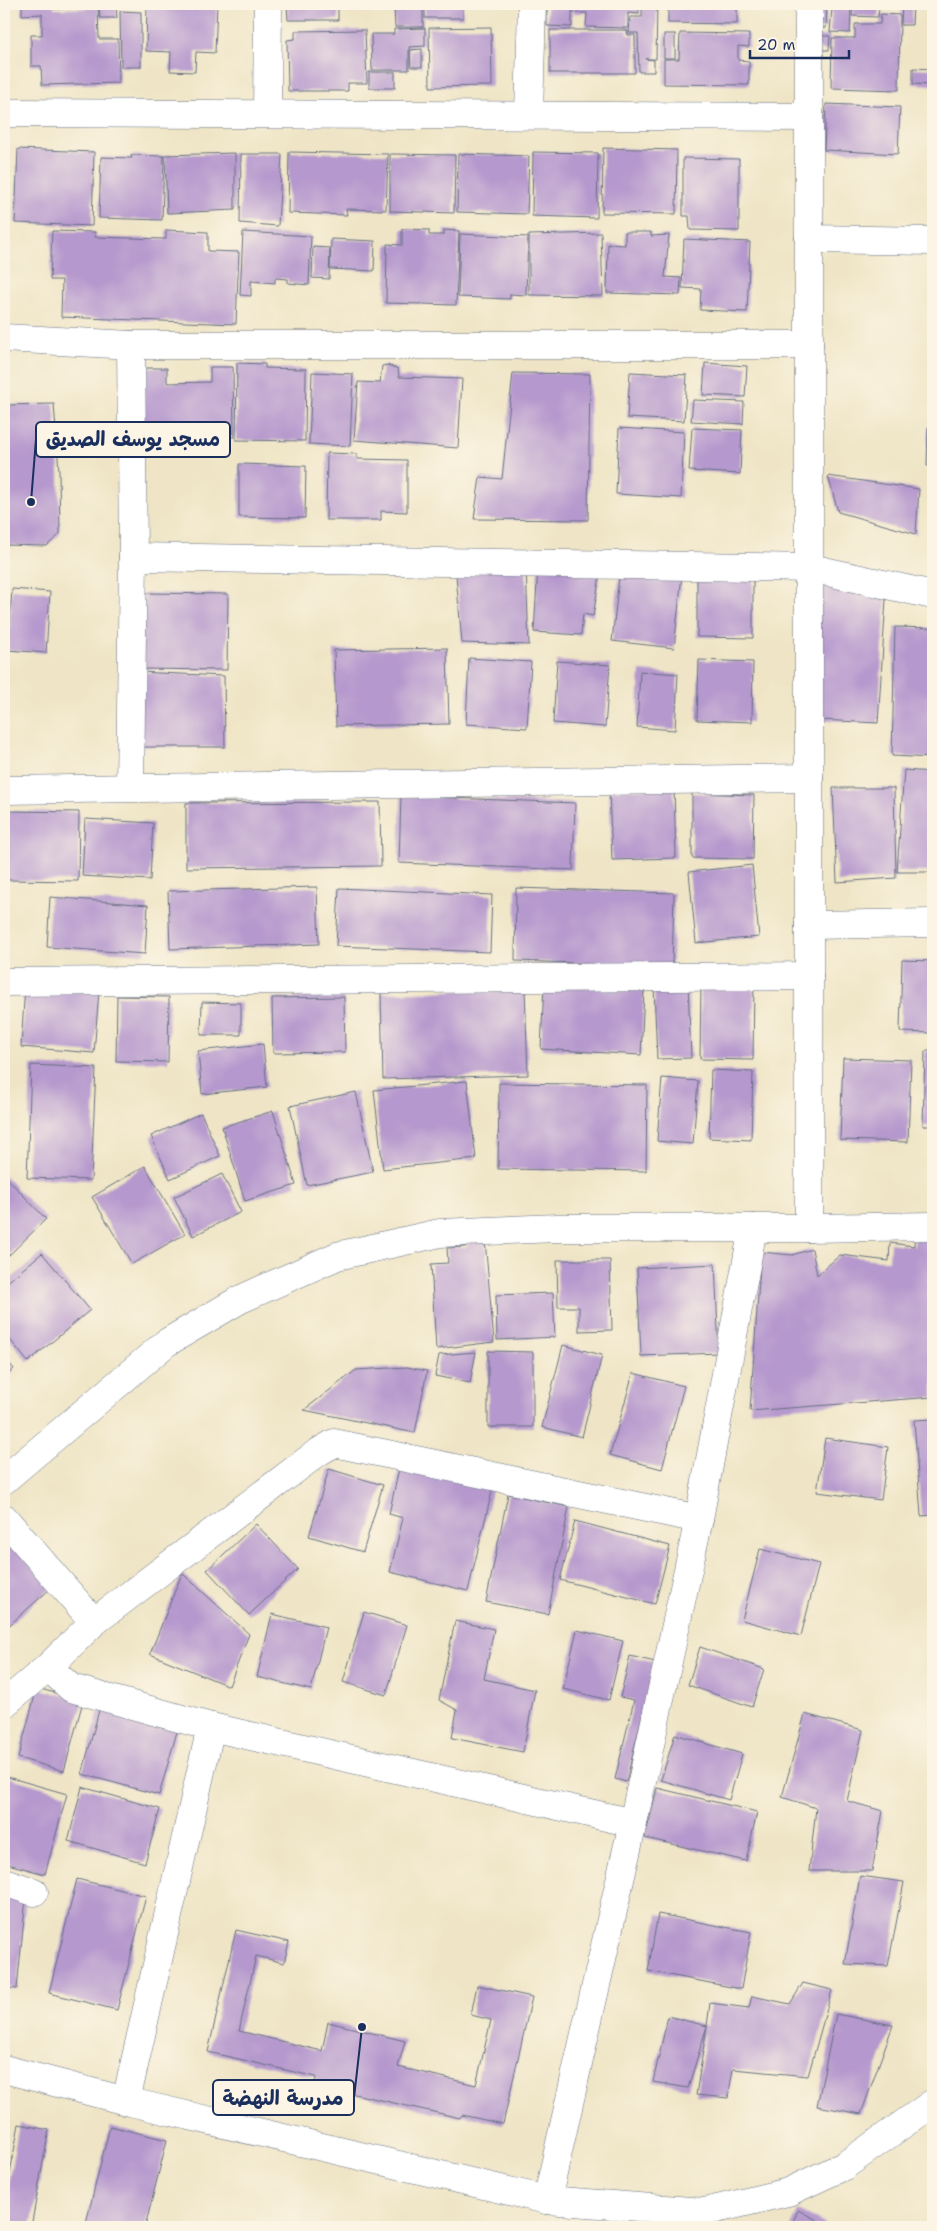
<svg xmlns="http://www.w3.org/2000/svg" width="937" height="2231" font-family="'Shantell Sans','Playpen Sans Arabic',sans-serif">
	<rect width="100%" height="100%" fill="#fcf5e5"/>
	<filter id="ink" filterUnits="userSpaceOnUse"><feTurbulence type="fractalNoise" baseFrequency=".02" numOctaves="2"/><feDisplacementMap in="SourceGraphic" scale="10" xChannelSelector="R" yChannelSelector="G"/><feConvolveMatrix kernelMatrix="1 2 1 2 8 2 1 2 1" color-interpolation-filters="sRGB"/></filter>
	<filter id="wash" filterUnits="userSpaceOnUse"><feTurbulence type="fractalNoise" baseFrequency=".0096" numOctaves="4" result="noise"/><feDisplacementMap in="SourceGraphic" scale="20" xChannelSelector="R" yChannelSelector="G"/><feGaussianBlur stdDeviation="1.12" result="paint"/><feColorMatrix in="noise" values="0 0 0 0 0 0 0 0 0 0 0 0 0 0 0 0 0 1.4 0 .05"/><feComposite in="paint" operator="in"/></filter>
	<g filter="url(#wash)">
		<rect width="100%" height="100%" fill="#efe5c6"/>
		<g id="blocks">
			<!-- building -->
			<g fill="#b598cd">
				<path d="M22,4H54V9L98,8L99,39H118L119,83L42,85L41,66H31V35H42V14L22,15Z"/>
				<path d="M99,4H116L117,18H100Z"/>
				<path d="M147,4H217L215,53L196,52L195,72L170,71L171,52L146,51Z"/>
				<path d="M287,4H385V8H338V20H288Z"/>
				<path d="M402,4H423V27H395L394,8H402Z"/>
				<rect x="425" y="4" width="38" height="14"/>
				<path d="M547,4L572,5V27L547,26Z"/>
				<path d="M574,4H639V14L628,13V28L586,27L587,13H574Z"/>
				<path d="M642,4H657L656,59H645L654,60V72H639L638,33H629L630,17H642Z"/>
				<path d="M668,4H737V24L668,23Z"/>
				<path d="M814,4H827L826,28L813,27Z"/>
				<path d="M853,4H896V8L879,7L878,17L852,16Z"/>
				<path d="M902,4H913L912,25H901Z"/>
				<path d="M832,8L851,9L850,33L830,32Z"/>
				<path d="M120,11L141,12V67H121Z"/>
				<path d="M881,14L900,15L899,90L831,88L832,38H855V24H880Z"/>
				<path d="M491,27L492,86L430,87L429,28Z"/>
				<path d="M425,28V46L409,47V70H372L371,34H394V29Z"/>
				<path d="M365,30L367,83H348V91H288L287,40L295,39V31Z"/>
				<path d="M550,30H627L628,35H635V73H550Z"/>
				<path d="M680,33L749,34V47L738,46V60L749,61V85L664,84V59H679Z"/>
				<rect x="664" y="34" width="11" height="24"/>
				<path d="M812,36H830L829,50H820Z"/>
				<path d="M932,41H933V65H931Z"/>
				<path d="M422,49V67H411L410,50Z"/>
				<path d="M913,68L933,69V85L913,84Z"/>
				<rect x="369" y="72" width="26" height="16"/>
				<path d="M826,104L900,107L898,154L824,150Z"/>
				<path d="M603,148L677,150L676,214L602,213Z"/>
				<path d="M18,149L94,152L92,226L15,223Z"/>
				<path d="M289,152L388,154L386,210L346,209L347,215L288,213Z"/>
				<path d="M533,152L598,153L597,218L532,216Z"/>
				<path d="M235,153V210L167,213L165,155Z"/>
				<path d="M241,154H282L278,226L240,223Z"/>
				<path d="M390,154L455,155L454,213L390,211Z"/>
				<path d="M458,154L529,156L527,214L457,212Z"/>
				<path d="M131,155L164,156L162,220L99,218L101,157L132,158Z"/>
				<path d="M683,158L739,159V231L690,230L689,216H683Z"/>
				<path d="M402,229L429,230V235H444V230L459,231L456,305L386,303L387,244L402,245Z"/>
				<path d="M166,230L208,232V251L239,252L236,324L61,317L62,280H50L52,231L95,232V237L166,239Z"/>
				<path d="M243,232L311,236L309,285L288,283V279L275,278V283L251,281V296L240,295Z"/>
				<path d="M625,232H651V236L669,235L665,277L681,278L680,295L607,293L608,244L625,245Z"/>
				<path d="M601,233L603,296L529,295V235Z"/>
				<path d="M460,234L528,237L526,295L510,294V299L458,297Z"/>
				<path d="M331,239L375,241L374,271L330,269Z"/>
				<path d="M684,239L750,242L747,312L700,310L701,289L682,288Z"/>
				<path d="M313,247L330,248L329,279L312,278Z"/>
				<path d="M237,363L265,364V368L306,369L305,441L236,440Z"/>
				<path d="M705,363L747,366L745,397L703,395Z"/>
				<path d="M387,365L398,369L399,377L462,379L458,448L354,440L358,382L380,383L382,366Z"/>
				<path d="M210,367H233L234,437L135,438L134,368H167V383L210,382Z"/>
				<path d="M312,372L353,374L350,446L309,444Z"/>
				<path d="M630,372L687,375L684,421L627,418Z"/>
				<path d="M513,373L590,374L588,520L474,519L480,477L502,479Z"/>
				<path d="M693,400L744,402L743,424L691,421Z"/>
				<path d="M54,404L59,471L60,534L47,546L4,545V405Z"/>
				<path d="M928,427H933V466H927Z"/>
				<path d="M619,428L684,432L681,498L616,494Z"/>
				<path d="M692,428L742,430L740,474L689,471Z"/>
				<path d="M327,453L357,454V459L407,460V512L381,511V520H326Z"/>
				<path d="M239,464L306,466L305,518L239,517Z"/>
				<path d="M828,476L919,489L916,534L838,512Z"/>
				<path d="M588,561L602,564L593,616L583,614L581,635L534,632L538,566L585,570V579Z"/>
				<path d="M455,564L526,567L529,645L462,643Z"/>
				<path d="M697,567L753,568V638L697,637Z"/>
				<path d="M620,568L682,575L674,648L612,641Z"/>
				<path d="M818,583L886,599L878,723L820,720Z"/>
				<path d="M12,589L50,592L46,653L8,650Z"/>
				<path d="M144,593L228,594L227,670L139,669Z"/>
				<path d="M895,627L933,628V758L892,756Z"/>
				<path d="M447,648L449,724L336,726L334,650Z"/>
				<path d="M469,658L531,662L527,728L466,724Z"/>
				<path d="M699,660L753,662L752,722L697,720Z"/>
				<path d="M557,661L610,665L605,727L553,723Z"/>
				<path d="M640,671L678,674L675,730L637,727Z"/>
				<path d="M137,672L224,676L225,747H138Z"/>
				<path d="M904,770L933,772V872H897Z"/>
				<path d="M674,788L676,858L612,860L609,790Z"/>
				<path d="M833,788H894L896,878L837,882Z"/>
				<path d="M692,793L754,795L753,859L692,858Z"/>
				<path d="M401,796L575,803L573,870L399,863Z"/>
				<path d="M380,802L381,866L186,868V803Z"/>
				<path d="M8,811L79,812L78,881L7,880Z"/>
				<path d="M85,819L153,823L150,880L82,876Z"/>
				<path d="M752,865L759,937L696,943L689,872Z"/>
				<path d="M317,887L319,944L170,949L168,891Z"/>
				<path d="M339,888L492,895L490,952L336,946Z"/>
				<path d="M516,888L674,893L672,966L515,961Z"/>
				<path d="M50,897L148,905L145,954L47,947Z"/>
				<path d="M902,960L933,961V1033L900,1032Z"/>
				<path d="M701,983L754,985L753,1060L700,1059Z"/>
				<path d="M544,984L644,990L641,1055L541,1049Z"/>
				<path d="M25,985L99,991L94,1053L21,1047Z"/>
				<path d="M688,985L691,1058L657,1059L654,987Z"/>
				<path d="M525,989L528,1075L383,1079L381,993Z"/>
				<path d="M117,996L169,997L168,1062L116,1061Z"/>
				<path d="M344,997L345,1052L273,1053L272,998Z"/>
				<path d="M202,1002L241,1003V1035H201Z"/>
				<path d="M263,1044L267,1087L202,1094L198,1051Z"/>
				<path d="M925,1051H933V1126H923Z"/>
				<path d="M843,1058L911,1060L908,1142L840,1140Z"/>
				<path d="M31,1065L96,1068L91,1180L27,1178Z"/>
				<path d="M711,1070L753,1072L751,1140L709,1138Z"/>
				<path d="M662,1078L698,1081L693,1144L657,1141Z"/>
				<path d="M467,1081L476,1159L383,1169L374,1090Z"/>
				<path d="M499,1083L647,1085L646,1171L498,1169Z"/>
				<path d="M356,1092L373,1172L307,1185L290,1106Z"/>
				<path d="M273,1111L296,1185L245,1201L222,1127Z"/>
				<path d="M201,1113L220,1156L170,1179L151,1136Z"/>
				<path d="M145,1166L185,1234L132,1264L92,1197Z"/>
				<path d="M222,1174L241,1212L193,1236L174,1197Z"/>
				<path d="M4,1175L46,1219L4,1260Z"/>
				<path d="M915,1231L933,1232V1397L750,1411L761,1252L792,1255L812,1249L817,1275L840,1255L889,1261L890,1243L914,1246Z"/>
				<path d="M485,1240L494,1342L436,1349L431,1264L448,1263L447,1248L465,1247L471,1242Z"/>
				<path d="M42,1253L90,1310L28,1362L4,1332V1285Z"/>
				<path d="M557,1260H610L612,1330L579,1331V1307H558Z"/>
				<path d="M715,1264L719,1353L641,1356L637,1268Z"/>
				<path d="M553,1293L555,1337L497,1340L496,1295Z"/>
				<path d="M563,1345L602,1355L582,1437L542,1427Z"/>
				<path d="M488,1351L533,1352V1427H488Z"/>
				<path d="M476,1352L470,1383L435,1376L439,1355Z"/>
				<path d="M4,1357L14,1369L4,1378Z"/>
				<path d="M407,1367L427,1371L415,1433L304,1410L356,1370Z"/>
				<path d="M633,1373L684,1386L662,1469L610,1455Z"/>
				<path d="M933,1419V1515L921,1516L914,1420Z"/>
				<path d="M825,1438L888,1447L881,1500L817,1492Z"/>
				<path d="M400,1464L493,1487L468,1591L390,1572L403,1518L389,1514Z"/>
				<path d="M329,1469L383,1485L363,1552L309,1536Z"/>
				<path d="M508,1494L569,1507L548,1614L486,1602Z"/>
				<path d="M575,1521L670,1546L655,1604L560,1580Z"/>
				<path d="M256,1524L298,1569L249,1615L207,1570Z"/>
				<path d="M11,1543L51,1588L4,1630V1550Z"/>
				<path d="M760,1549L819,1564L801,1636L742,1620Z"/>
				<path d="M182,1573L249,1634L229,1686L150,1654Z"/>
				<path d="M364,1612L407,1625L386,1695L343,1682Z"/>
				<path d="M272,1614L326,1627L311,1690L257,1677Z"/>
				<path d="M455,1621L494,1629L484,1679L535,1690L523,1752L452,1738L457,1710L439,1700Z"/>
				<path d="M577,1630L623,1641L609,1700L563,1689Z"/>
				<path d="M700,1647L764,1669L752,1707L688,1685Z"/>
				<path d="M630,1656L655,1662L626,1782L615,1779L634,1700L620,1697Z"/>
				<path d="M37,1688L83,1701L64,1771L18,1758Z"/>
				<path d="M102,1699L180,1721L159,1795L82,1774Z"/>
				<path d="M805,1714L863,1730L847,1801L883,1811L872,1871H809L816,1808L782,1797Z"/>
				<path d="M675,1734L742,1754L729,1800L661,1780Z"/>
				<path d="M4,1776L67,1794L45,1874L4,1863Z"/>
				<path d="M82,1787L160,1809L145,1863L68,1841Z"/>
				<path d="M657,1788L757,1812L746,1861L645,1838Z"/>
				<path d="M860,1876L904,1882L888,1966L845,1964Z"/>
				<path d="M77,1879L146,1896L117,2010L49,1993Z"/>
				<path d="M4,1896L26,1898L17,1989L4,1988Z"/>
				<path d="M658,1914L751,1932L741,1989L648,1971Z"/>
				<path d="M236,1930L289,1942L284,1963L256,1956L239,2031L322,2051L328,2022L405,2041L398,2067L476,2085L491,2020L471,2015L477,1985L532,1997L503,2124L462,2115L460,2118L315,2085L316,2077L208,2052Z"/>
				<path d="M803,1983L832,1990L808,2076L733,2069L728,2098L696,2095L707,2026L688,2088L653,2082L668,2016L707,2026L710,2003L749,2008L752,1996L790,2004Z"/>
				<path d="M836,2014L893,2025L861,2114L817,2106Z"/>
				<path d="M19,2124L49,2130L31,2227H4V2206Z"/>
				<path d="M110,2126L167,2140L145,2227H85Z"/>
				<path d="M798,2210L830,2227H791Z"/>
			</g>
		</g>
	</g>
	<g filter="url(#ink)">
		<use href="#blocks" fill-opacity="0" stroke="#656f82" stroke-width="1"/>
		<g fill="none" stroke-linecap="round" stroke-linejoin="round">
			<!-- minor casing -->
			<g stroke="#656f82" stroke-width="29">
				<g id="minor">
					<path d="M809,4V1228"/>
					<path d="M4,113L809,117"/>
					<path d="M267,113L268,4"/>
					<path d="M529,115L532,4"/>
					<path d="M809,239L933,241"/>
					<path d="M4,338L131,345H809"/>
					<path d="M133,557L810,568L933,595"/>
					<path d="M130,787L133,557L131,345"/>
					<path d="M4,790L809,778"/>
					<path d="M809,925L933,923"/>
					<path d="M4,982L809,976"/>
					<path d="M4,1480L166,1343L239,1300L337,1256L440,1233L557,1228H809L933,1226"/>
					<path d="M4,1518L94,1622"/>
					<path d="M48,1667L71,1688L211,1727L633,1823"/>
					<path d="M4,1704L48,1667L94,1622L317,1453L334,1443L699,1519"/>
					<path d="M4,1882L34,1892"/>
					<path d="M4,2069L126,2101L547,2200L704,2212L788,2192L844,2166L933,2103"/>
					<path d="M126,2101L211,1727"/>
					<path d="M547,2200L633,1823L699,1519L753,1228"/>
				</g>
			</g>
			<!-- minor -->
			<use href="#minor" stroke="#fff" stroke-width="28"/>
		</g>
	</g>
	<!-- callouts -->
	<path fill="none" stroke="#1b2f5e" stroke-width="2" d="M31 502L36 439M362 2027L354 2098"/>
	<g fill="#1b2f5e" stroke="#fcf5e5" stroke-width="2">
		<circle cx="31" cy="502" r="5"/>
		<circle cx="362" cy="2027" r="5"/>
	</g>
	<g fill="#fcf5e5" stroke="#1b2f5e" stroke-width="2">
		<rect x="36" y="422" width="194" height="35" rx="5"/>
		<rect x="213" y="2080" width="141" height="35" rx="5"/>
	</g>
	<g font-size="20" text-anchor="middle" font-weight="bold" fill="#1b2f5e">
		<text x="133" y="446">مسجد يوسف الصديق</text>
		<text x="283" y="2105">مدرسة النهضة</text>
	</g>
	<!-- margin -->
	<rect width="937" height="2231" fill="none" stroke="#fcf5e5" stroke-width="20"/>
	<!-- scale -->
	<path d="M750 50v8h99v-8" fill="none" stroke="#1b2f5e" stroke-width="2.5"/>
	<text x="757" y="50" font-size="15" fill="#1b2f5e" stroke="#fcf5e5" stroke-width="4" paint-order="stroke">20 m</text>
</svg>
